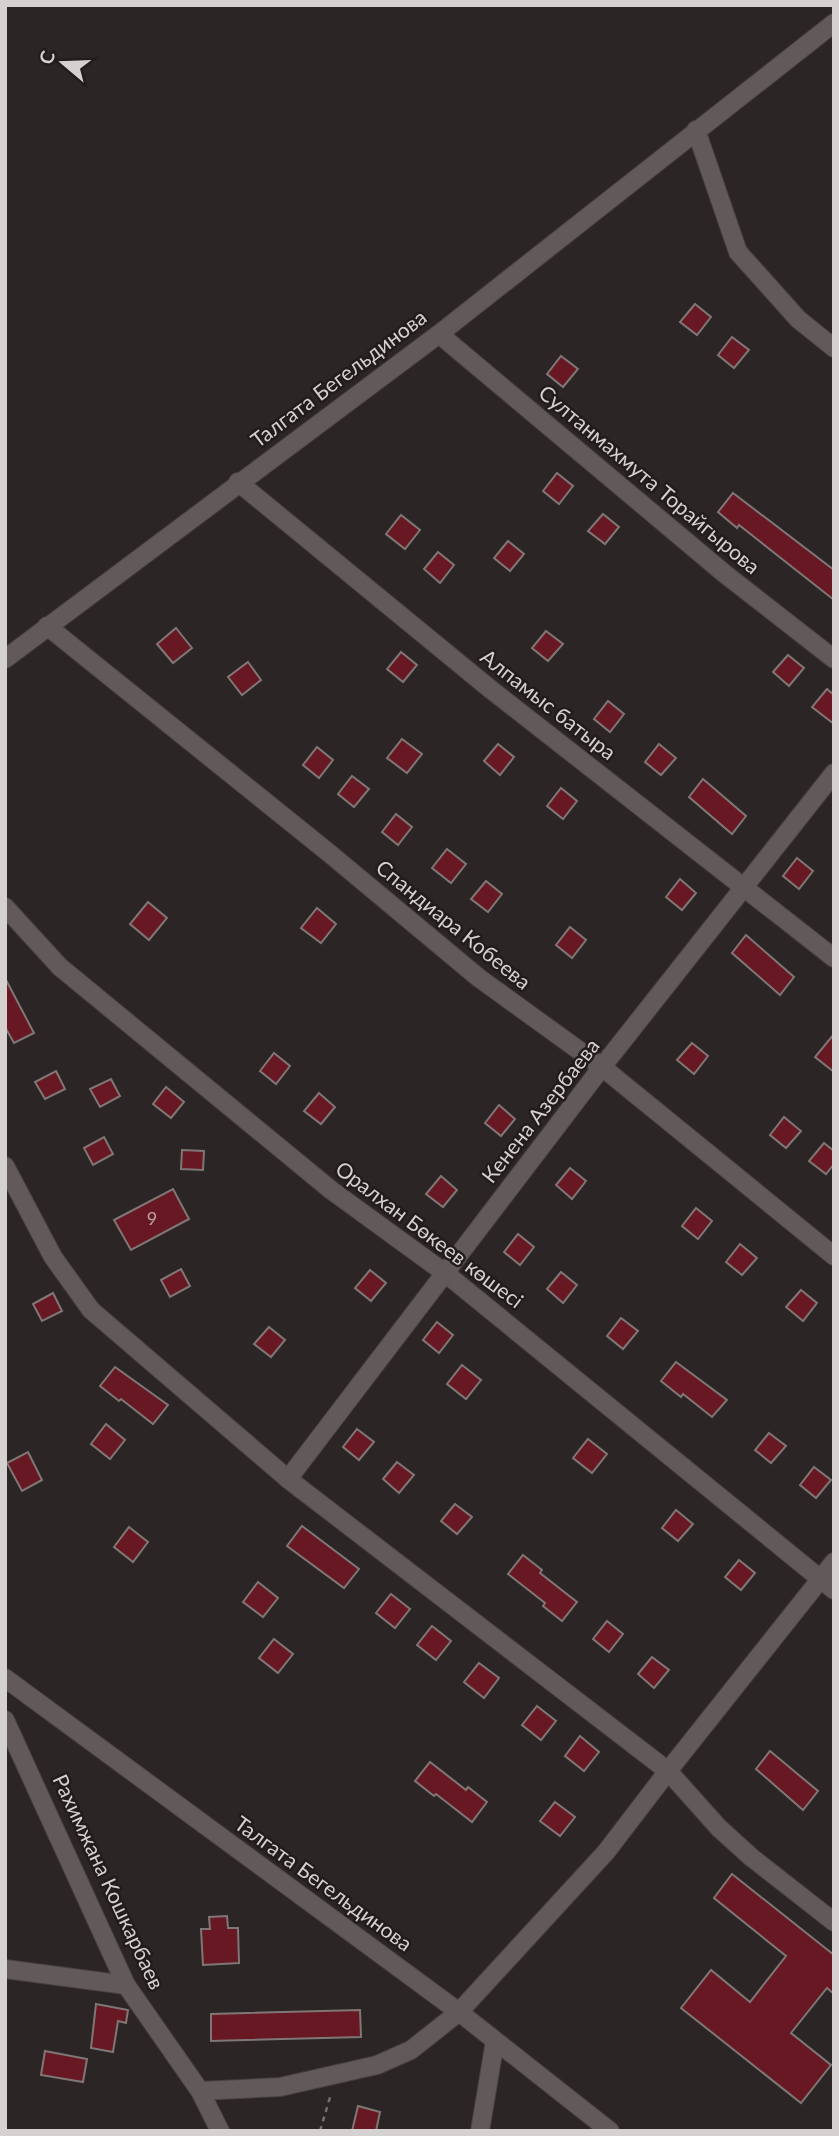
<svg xmlns="http://www.w3.org/2000/svg" width="839" height="2136" font-family="Lato,sans-serif">
	<rect width="100%" height="100%" fill="#2c2525"/>
	<!-- building -->
	<g fill="#671822" stroke="#7f7776" stroke-width="2">
		<path d="M695,304L711,317L697,335L680,322Z"/>
		<path d="M732,337L749,350L734,368L718,355Z"/>
		<path d="M561,356L578,369L563,387L547,374Z"/>
		<path d="M557,473L573,486L559,504L543,491Z"/>
		<path d="M733,493L834,570V600L739,525L737,528L718,512Z"/>
		<path d="M603,514L619,527L605,544L588,531Z"/>
		<path d="M401,515L420,530L405,549L386,534Z"/>
		<path d="M508,541L524,554L510,571L494,558Z"/>
		<path d="M438,552L454,565L440,583L424,569Z"/>
		<path d="M176,628L192,648L173,663L157,644Z"/>
		<path d="M546,631L563,644L548,661L532,648Z"/>
		<path d="M401,652L417,665L403,682L387,669Z"/>
		<path d="M788,655L804,668L789,686L773,672Z"/>
		<path d="M248,662L261,680L242,695L228,677Z"/>
		<path d="M827,689L834,695V724L812,707Z"/>
		<path d="M608,701L624,714L610,732L594,719Z"/>
		<path d="M402,739L422,754L407,773L387,758Z"/>
		<path d="M498,744L514,757L500,775L484,761Z"/>
		<path d="M659,744L676,758L661,775L645,762Z"/>
		<path d="M317,747L333,760L319,778L303,765Z"/>
		<path d="M352,776L369,789L354,807L338,794Z"/>
		<path d="M703,779L746,816L732,834L689,797Z"/>
		<path d="M561,788L577,801L563,819L547,806Z"/>
		<path d="M396,814L412,827L398,845L382,832Z"/>
		<path d="M447,849L466,864L451,883L432,868Z"/>
		<path d="M797,858L813,871L799,889L783,876Z"/>
		<path d="M680,879L696,893L682,910L666,897Z"/>
		<path d="M486,881L502,894L488,912L471,899Z"/>
		<path d="M148,902L167,918L149,940L130,924Z"/>
		<path d="M317,908L336,924L321,943L301,928Z"/>
		<path d="M570,927L586,940L572,958L556,945Z"/>
		<path d="M746,935L794,977L780,995L732,953Z"/>
		<path d="M5,978L34,1033L14,1043L5,1027Z"/>
		<path d="M834,1034V1072L815,1057Z"/>
		<path d="M692,1043L708,1056L694,1074L677,1060Z"/>
		<path d="M274,1053L290,1066L276,1084L260,1071Z"/>
		<path d="M56,1071L65,1089L45,1099L35,1082Z"/>
		<path d="M111,1079L120,1096L100,1107L90,1089Z"/>
		<path d="M166,1087L184,1102L171,1118L153,1104Z"/>
		<path d="M319,1093L335,1107L321,1124L304,1111Z"/>
		<path d="M499,1105L515,1119L501,1136L485,1123Z"/>
		<path d="M784,1117L801,1131L786,1148L770,1135Z"/>
		<path d="M104,1137L113,1154L93,1165L84,1148Z"/>
		<path d="M824,1143L834,1151V1164L826,1174L809,1161Z"/>
		<path d="M182,1150L204,1151L203,1170L181,1169Z"/>
		<path d="M570,1168L586,1181L572,1199L556,1185Z"/>
		<path d="M441,1176L457,1190L443,1207L426,1194Z"/>
		<path d="M173,1189L189,1219L131,1250L114,1220Z"/>
		<path d="M696,1208L712,1221L698,1239L682,1226Z"/>
		<path d="M518,1234L534,1247L520,1265L504,1252Z"/>
		<path d="M740,1244L757,1258L742,1275L726,1262Z"/>
		<path d="M181,1269L190,1286L170,1297L161,1280Z"/>
		<path d="M370,1270L386,1283L371,1301L355,1288Z"/>
		<path d="M561,1272L577,1285L563,1303L547,1289Z"/>
		<path d="M801,1290L817,1303L803,1321L786,1307Z"/>
		<path d="M53,1293L62,1311L42,1321L33,1304Z"/>
		<path d="M621,1318L638,1331L623,1349L607,1336Z"/>
		<path d="M437,1322L453,1335L439,1353L423,1340Z"/>
		<path d="M269,1327L285,1340L271,1357L254,1344Z"/>
		<path d="M676,1362L727,1400L712,1417L683,1394L681,1397L661,1381Z"/>
		<path d="M462,1365L481,1380L466,1399L447,1384Z"/>
		<path d="M115,1367L168,1405L153,1424L121,1399L119,1401L100,1386Z"/>
		<path d="M106,1424L125,1440L110,1459L91,1444Z"/>
		<path d="M357,1429L374,1442L359,1460L343,1447Z"/>
		<path d="M769,1433L786,1446L771,1463L755,1450Z"/>
		<path d="M588,1439L607,1454L592,1473L573,1458Z"/>
		<path d="M28,1452L42,1480L22,1491L7,1463Z"/>
		<path d="M397,1462L414,1475L399,1493L383,1479Z"/>
		<path d="M814,1467L831,1480L816,1498L800,1485Z"/>
		<path d="M455,1504L472,1517L457,1534L441,1521Z"/>
		<path d="M676,1510L693,1524L678,1541L662,1528Z"/>
		<path d="M302,1526L359,1569L344,1588L287,1546Z"/>
		<path d="M129,1527L148,1542L133,1562L114,1547Z"/>
		<path d="M523,1555L542,1570L540,1573L577,1602L562,1621L543,1606L545,1603L508,1574Z"/>
		<path d="M739,1560L755,1573L741,1590L725,1577Z"/>
		<path d="M258,1582L278,1598L263,1617L243,1602Z"/>
		<path d="M391,1594L410,1609L395,1628L376,1613Z"/>
		<path d="M607,1621L623,1634L609,1652L593,1639Z"/>
		<path d="M432,1626L451,1641L436,1660L417,1645Z"/>
		<path d="M274,1639L293,1654L278,1673L259,1658Z"/>
		<path d="M652,1657L669,1670L654,1688L638,1674Z"/>
		<path d="M479,1663L499,1678L484,1698L464,1682Z"/>
		<path d="M537,1706L556,1721L541,1740L522,1725Z"/>
		<path d="M580,1736L599,1752L584,1771L565,1756Z"/>
		<path d="M770,1751L818,1791L803,1810L756,1769Z"/>
		<path d="M430,1762L466,1790L468,1787L487,1802L472,1822L436,1794L434,1796L415,1781Z"/>
		<path d="M555,1802L575,1817L560,1836L540,1821Z"/>
		<path d="M732,1874L834,1955V1994L827,1988L791,2033L831,2065L801,2103L681,2008L711,1970L750,2002L786,1956L714,1898Z"/>
		<path d="M227,1916L228,1928H238L239,1963L203,1965L201,1929H210L209,1917Z"/>
		<path d="M96,2004L128,2010L126,2023L118,2021L113,2052L91,2048Z"/>
		<path d="M360,2010L361,2037L211,2041V2014Z"/>
		<path d="M45,2051L87,2059L83,2082L41,2075Z"/>
		<path d="M358,2106L380,2112L376,2131H352Z"/>
	</g>
	<g fill="none" stroke-linecap="round" stroke-linejoin="round">
		<!-- minor casing -->
		<g stroke="#464141" stroke-width="20">
			<g id="minor">
				<path d="M696,130L738,252L798,319L834,348"/>
				<path d="M439,334L725,574L834,659"/>
				<path d="M238,482L489,688L834,958"/>
				<path d="M47,626L329,853L479,978L602,1067L834,1256"/>
				<path d="M5,659L439,334L834,23"/>
				<path d="M5,907L60,967L331,1190L445,1273L834,1590"/>
				<path d="M5,1166L53,1257L91,1310L288,1479L668,1771L719,1828L751,1857L834,1922"/>
				<path d="M288,1479L602,1067L834,773"/>
				<path d="M5,1678L459,2012L610,2131"/>
				<path d="M5,1720L126,1985L200,2091L220,2131"/>
				<path d="M5,1969L126,1985"/>
				<path d="M200,2091L280,2087L377,2065L411,2050L459,2012L606,1852L668,1771L834,1562"/>
				<path d="M480,2131L495,2041"/>
			</g>
		</g>
		<!-- path -->
		<path stroke="#767070" stroke-width="2.5" stroke-dasharray="5 5" stroke-linecap="butt" d="M320,2131L331,2094"/>
		<!-- minor -->
		<use href="#minor" stroke="#625a5a" stroke-width="18"/>
	</g>
	<g text-anchor="middle" stroke-width="5" stroke-linejoin="round" paint-order="stroke">
		<!-- number labels -->
		<g font-size="18" fill="#baa3a5">
			<text x="152" y="1225">9</text>
		</g>
		<!-- street labels -->
		<g font-size="21" fill="#d6d1d1" stroke="#221c1c">
			<text transform="translate(339 379) rotate(-37)" y="7">Талгата Бегельдинова</text>
			<text transform="translate(649 480) rotate(40)" y="7">Султанмахмута Торайгырова</text>
			<text transform="translate(548 705) rotate(38)" y="7">Алпамыс батыра</text>
			<text transform="translate(453 925) rotate(39)" y="7">Спандиара Кобеева</text>
			<text transform="translate(541 1111) rotate(-52)" y="7">Кенена Азербаева</text>
			<text transform="translate(429 1235) rotate(37)" y="7">Оралхан Бөкеев көшесі</text>
			<text transform="translate(108 1882) rotate(65)" y="7">Рахимжана Кошкарбаев</text>
			<text transform="translate(323 1884) rotate(36)" y="7">Талгата Бегельдинова</text>
		</g>
	</g>
	<!-- border -->
	<rect width="839" height="2136" fill="none" stroke="#d6d1d1" stroke-width="14"/>
	<!-- north arrow -->
	<g transform="translate(63 63) rotate(289)" stroke="#221c1c" stroke-width="5" paint-order="stroke">
	<path d="M0-5L12 26L0 18L-12 26Z" fill="#d6d1d1"/>
	<text y="-10" font-size="19" font-weight="bold" text-anchor="middle" fill="#d6d1d1">С</text>
	</g>
</svg>
